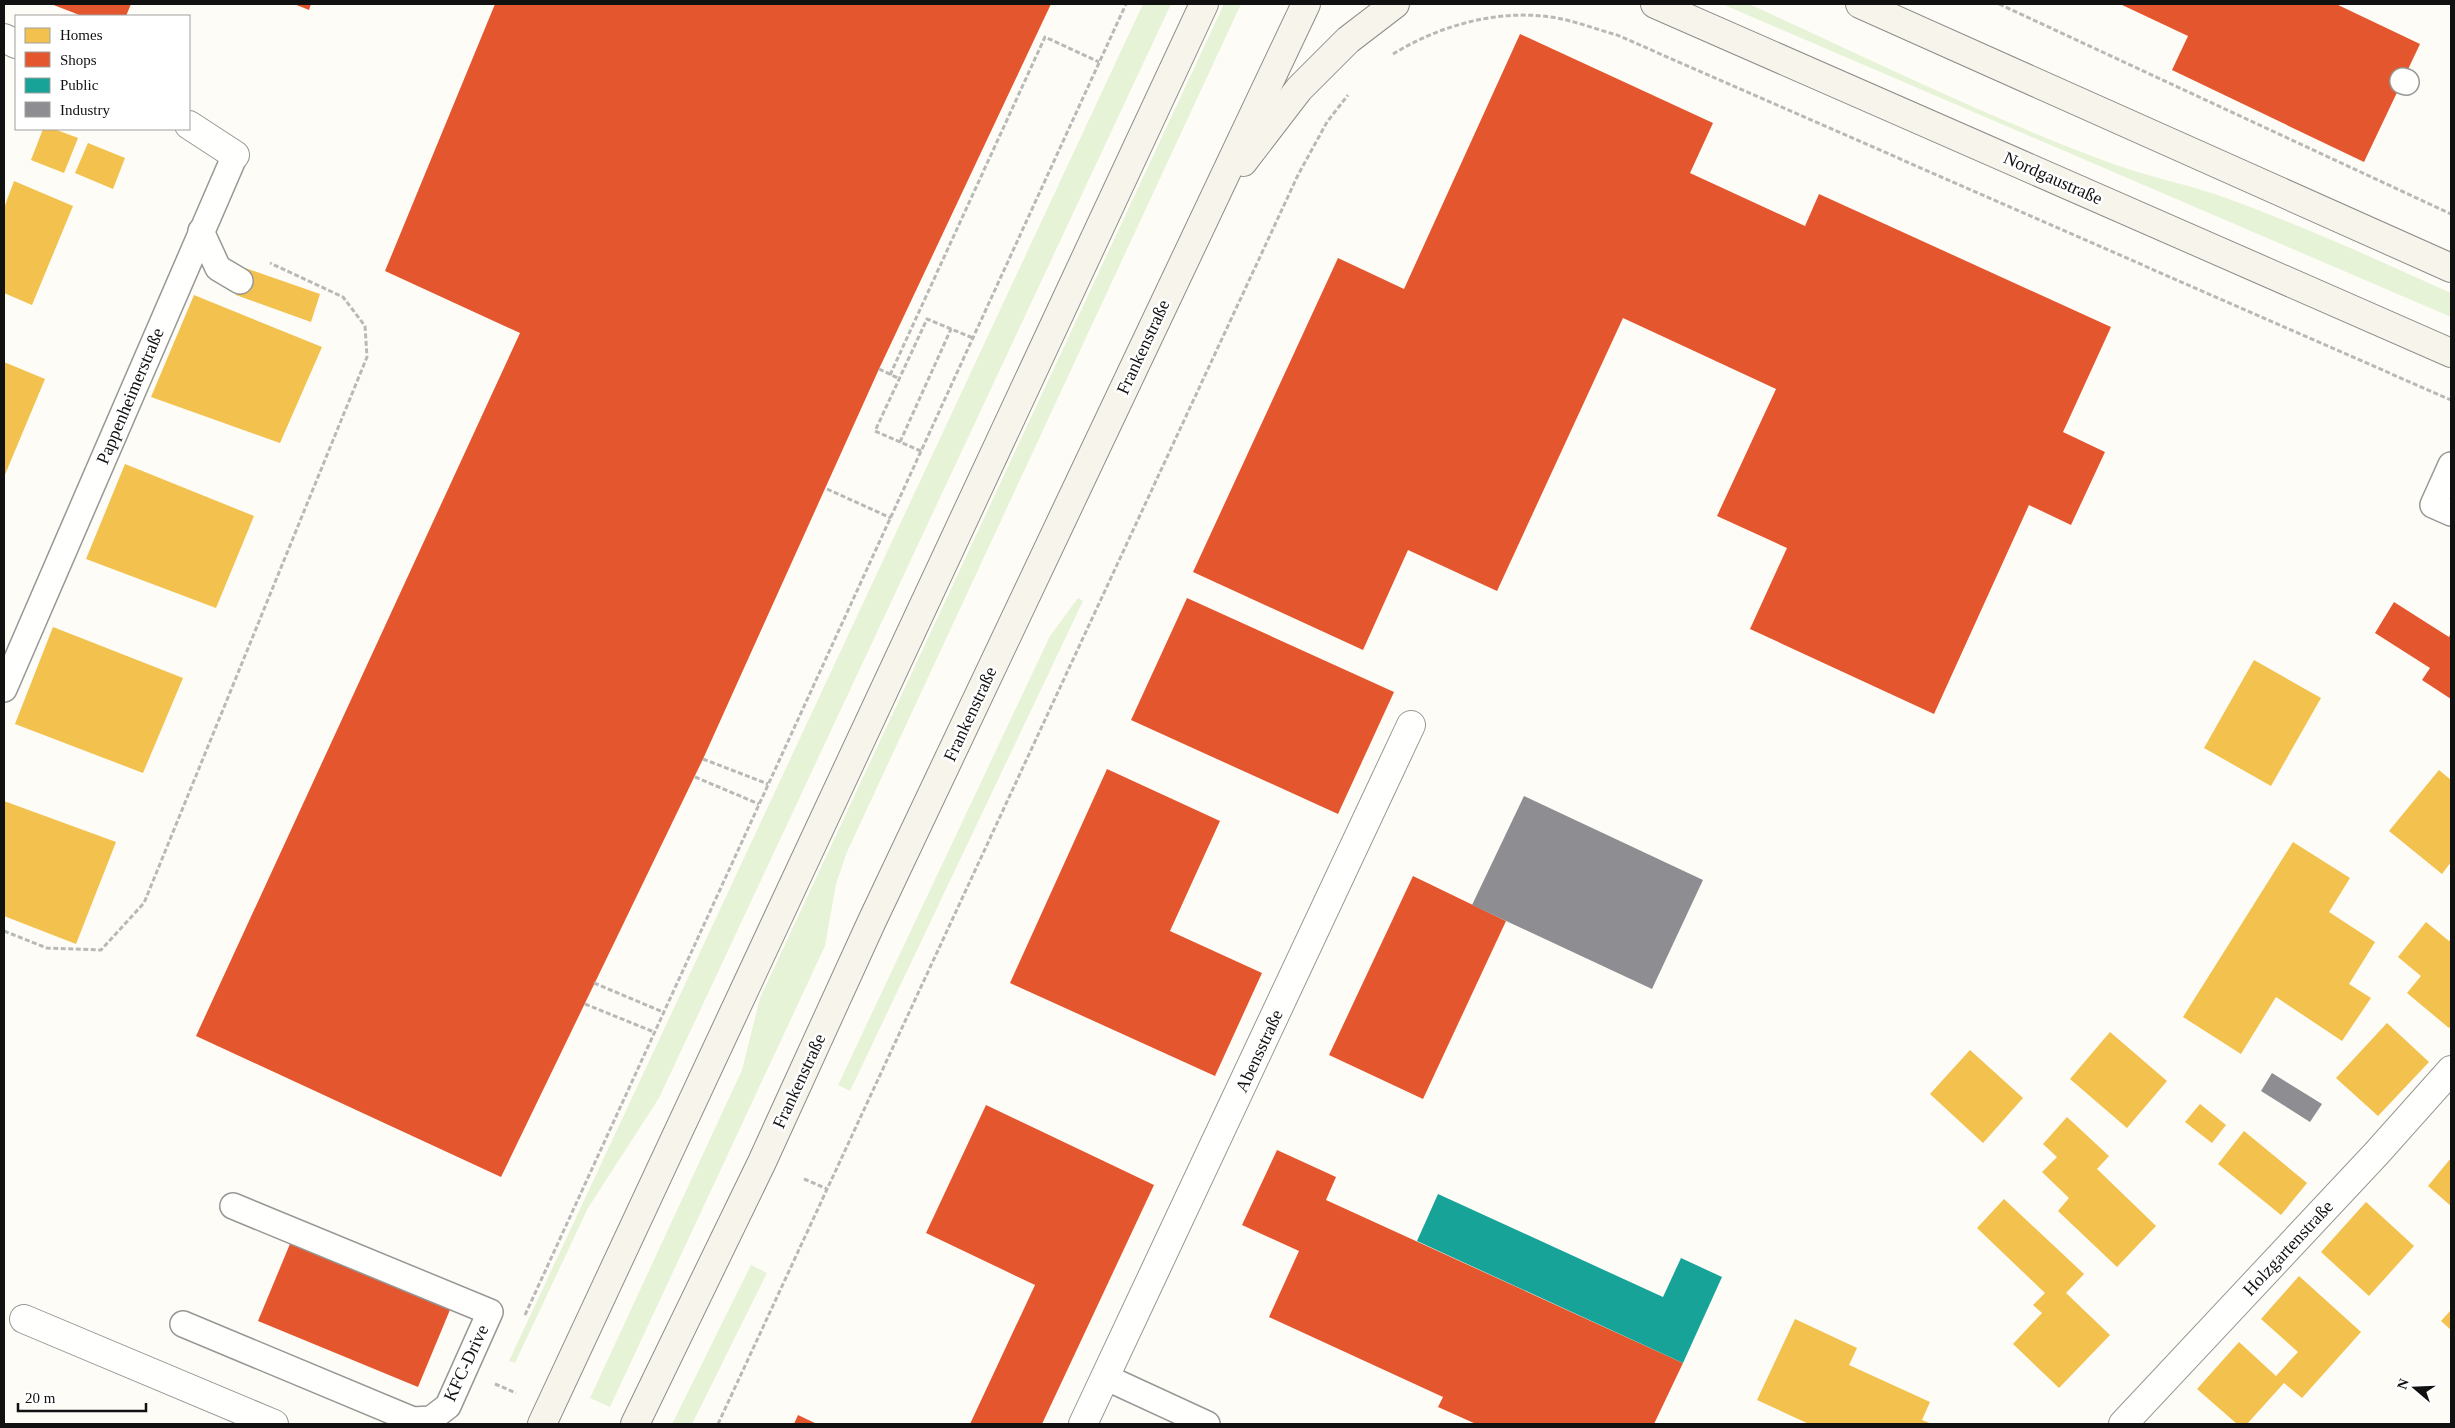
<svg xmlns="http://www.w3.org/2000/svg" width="2455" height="1428" font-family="'Times New Roman',serif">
	<rect width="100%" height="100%" fill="#fdfcf7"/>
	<!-- green -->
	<g fill="#e7f3d7">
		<path d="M1143,4H1171L659,1098L588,1208L515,1363L509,1361Z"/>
		<path d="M1224,4H1241L847,852L836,884L825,946L610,1407L590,1398L742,1070L760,998Z"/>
		<path d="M1722,4H1749C1867,58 1984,116 2105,161C2146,177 2189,184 2229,199C2305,227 2378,260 2451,293V317Z"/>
		<path d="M1078,598L1083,601L850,1091L838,1085L1050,636Z"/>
		<path d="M751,1265L767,1273L692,1424H672Z"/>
	</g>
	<!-- homes -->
	<g fill="#f2c14e">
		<path d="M43,129H54L78,138L64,173L31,160Z"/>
		<path d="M88,143L125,158L113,189L75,173Z"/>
		<path d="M14,181L73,206L32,305L4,293V208Z"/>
		<path d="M245,268L320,294L311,322L236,295Z"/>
		<path d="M194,295L322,347L280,443L151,397Z"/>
		<path d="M4,362L45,379L4,477Z"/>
		<path d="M125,464L254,516L216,608L86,559Z"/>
		<path d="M53,627L183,678L143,773L15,724Z"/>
		<path d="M2254,660L2321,698L2271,786L2204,748Z"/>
		<path d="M2439,770L2451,780V862L2442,874L2389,831Z"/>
		<path d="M4,801L116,842L76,944L4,916Z"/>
		<path d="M2293,842L2350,878L2329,912L2375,942L2349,984L2371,998L2342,1041L2276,997L2241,1054L2183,1017Z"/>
		<path d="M2426,922L2449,941L2451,939V1025L2449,1028L2407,993L2421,976L2398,957Z"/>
		<path d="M2387,1023L2429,1062L2378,1116L2336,1078Z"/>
		<path d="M2110,1032L2167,1081L2127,1128L2070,1079Z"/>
		<path d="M1970,1050L2023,1098L1983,1143L1930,1094Z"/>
		<path d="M2200,1104L2226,1125L2212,1143L2185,1122Z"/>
		<path d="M2067,1117L2109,1156L2097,1169L2156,1226L2117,1267L2058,1211L2069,1198L2042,1172L2057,1157L2043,1144Z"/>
		<path d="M2244,1131L2307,1183L2281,1215L2218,1164Z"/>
		<path d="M2451,1158V1206L2428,1186Z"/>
		<path d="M2004,1199L2084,1274L2066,1293L2110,1335L2059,1388L2013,1344L2042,1313L2033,1305L2045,1293L1977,1228Z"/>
		<path d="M2366,1202L2414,1246L2369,1296L2321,1252Z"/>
		<path d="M2299,1276L2361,1332L2302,1398L2284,1383L2247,1424H2237L2197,1389L2239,1342L2276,1376L2298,1352L2261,1319Z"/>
		<path d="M2451,1310V1330L2441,1321Z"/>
		<path d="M1795,1319L1857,1348L1849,1365L1930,1402L1922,1420L1932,1424H1809L1757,1400Z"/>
	</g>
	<!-- shops -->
	<g fill="#e4572e">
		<path d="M51,4H131L126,16H82Z"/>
		<path d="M294,4H311L309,10Z"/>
		<path d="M495,4H1051L879,369L703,759L501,1177L196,1036L520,333L385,271Z"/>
		<path d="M2120,4H2336L2420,44L2364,162L2172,70L2188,36Z"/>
		<path d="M1520,34L1713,123L1690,173L1805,226L1819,194L2111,327L2063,432L2105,452L2071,525L2029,505L1934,714L1750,629L1787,548L1717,516L1776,389L1623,318L1497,591L1408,550L1363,650L1193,572L1338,258L1404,289Z"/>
		<path d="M1187,598L1394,692L1338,814L1131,720Z"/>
		<path d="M2394,602L2449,637L2451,633V699L2422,680L2430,668L2375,633Z"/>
		<path d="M1107,769L1220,821L1170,931L1262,973L1215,1076L1010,983Z"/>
		<path d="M1413,876L1506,921L1423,1099L1329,1055Z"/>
		<path d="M986,1105L1154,1185L1042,1424H970L1035,1285L926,1233Z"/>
		<path d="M1277,1150L1336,1177L1326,1200L1683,1363L1654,1424H1476L1438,1407L1443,1397L1269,1317L1299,1251L1242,1225Z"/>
		<path d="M292,1239L452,1305L418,1387L258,1321Z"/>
		<path d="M798,1415L817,1424H794Z"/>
	</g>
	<!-- public -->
	<path fill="#17a398" d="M1438,1194L1663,1297L1681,1258L1722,1277L1683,1363L1417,1241Z"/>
	<!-- industry -->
	<g fill="#8d8d92">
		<path d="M1524,796L1703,880L1652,989L1472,905Z"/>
		<path d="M2272,1073L2322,1104L2310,1122L2261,1091Z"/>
	</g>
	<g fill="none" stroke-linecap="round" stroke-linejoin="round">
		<!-- lane casing -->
		<g stroke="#979795" stroke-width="28">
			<g id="lane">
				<path d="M2403,81L2406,82"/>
				<path d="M201,231L218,268L240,281"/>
				<path d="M2451,465L2433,505L2451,513"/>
				<path d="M4,689L235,155"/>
				<path d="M183,1324L413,1420L431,1419L448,1406L490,1312L233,1206"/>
				<path d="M1105,1377L1207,1424"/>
			</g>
		</g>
		<!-- street casing -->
		<g stroke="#979795" stroke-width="30">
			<g id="street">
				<path d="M4,38L16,44"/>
				<path d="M189,125L235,155"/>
				<path d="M24,1319L274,1424"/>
				<path d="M1083,1424L1411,725"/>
				<path d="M2123,1424L2376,1154L2451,1070"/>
			</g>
		</g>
		<!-- secondary casing -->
		<g stroke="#8e8d8b" stroke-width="30">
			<g id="secondary">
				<path d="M1655,4L2451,353"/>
				<path d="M1860,4L2451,268"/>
				<path d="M1243,162L1299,89L1348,40L1395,4"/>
				<path d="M542,1424L1204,4"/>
				<path d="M635,1424L762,1162L872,921L1306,4"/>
			</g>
		</g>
		<!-- path -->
		<g stroke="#b9b9b8" stroke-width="3" stroke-dasharray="5 2.5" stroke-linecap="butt">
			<path d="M1999,4L2451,214"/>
			<path d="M1393,54C1442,24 1504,7 1562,19C1580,23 1599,30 1617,35L2451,400"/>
			<path d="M879,369L900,379"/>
			<path d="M890,375L1045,37L1099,62"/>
			<path d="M900,442L951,329"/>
			<path d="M921,451L875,431L927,319L973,338"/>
			<path d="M827,489L891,518"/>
			<path d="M703,759L768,784"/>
			<path d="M695,777L759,804"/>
			<path d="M4,931L47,948L101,950L144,903L367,357L365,326L343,297L270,263"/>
			<path d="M594,983L663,1012"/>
			<path d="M585,1004L654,1032"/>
			<path d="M804,1179L827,1189"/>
			<path d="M525,1315L1126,4"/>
			<path d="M495,1384L516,1393"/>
			<path d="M718,1424L1298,175L1327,122L1348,95"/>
		</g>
		<!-- lane -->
		<use href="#lane" stroke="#fffffe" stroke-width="25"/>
		<!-- street -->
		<use href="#street" stroke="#fffffe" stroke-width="28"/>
		<!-- secondary -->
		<use href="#secondary" stroke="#f6f4eb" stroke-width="28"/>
	</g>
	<g text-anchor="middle" stroke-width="5" stroke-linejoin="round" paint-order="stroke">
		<!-- street labels -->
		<g font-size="18" fill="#111" stroke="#fff">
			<text transform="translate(2053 178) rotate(24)" y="6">Nordgaustraße</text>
			<text transform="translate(1143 347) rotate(-65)" y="6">Frankenstraße</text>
			<text transform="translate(130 396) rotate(-67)" y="6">Pappenheimerstraße</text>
			<text transform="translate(970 714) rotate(-65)" y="6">Frankenstraße</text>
			<text transform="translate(1259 1051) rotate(-65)" y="6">Abensstraße</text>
			<text transform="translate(799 1081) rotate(-65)" y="6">Frankenstraße</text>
			<text transform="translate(2288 1248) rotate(-47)" y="6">Holzgartenstraße</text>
			<text transform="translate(466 1363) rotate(-65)" y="6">KFC-Drive</text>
		</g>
	</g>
	<!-- border -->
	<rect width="2455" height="1428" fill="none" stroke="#111111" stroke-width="10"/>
	<!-- legend -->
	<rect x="15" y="15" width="175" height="115" fill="#ffffff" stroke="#a0a0a0"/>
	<rect x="25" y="28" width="25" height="15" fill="#f2c14e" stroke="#a0a0a0"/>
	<text x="60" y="40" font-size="15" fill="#111111">Homes</text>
	<rect x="25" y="52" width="25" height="15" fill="#e4572e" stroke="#a0a0a0"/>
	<text x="60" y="65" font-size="15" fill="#111111">Shops</text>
	<rect x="25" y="78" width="25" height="15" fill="#17a398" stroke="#a0a0a0"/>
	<text x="60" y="90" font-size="15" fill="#111111">Public</text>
	<rect x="25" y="102" width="25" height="15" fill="#8d8d92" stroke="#a0a0a0"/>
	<text x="60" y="115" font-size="15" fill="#111111">Industry</text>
	<!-- north arrow -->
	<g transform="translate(2415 1388) rotate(289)" stroke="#ffffff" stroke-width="4" paint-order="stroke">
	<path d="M0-4L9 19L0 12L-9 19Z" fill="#111111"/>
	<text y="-8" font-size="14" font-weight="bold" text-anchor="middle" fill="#111111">N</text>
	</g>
	<!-- scale -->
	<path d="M18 1403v8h128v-8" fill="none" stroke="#111111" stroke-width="2.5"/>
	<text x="25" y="1403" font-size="15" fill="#111111" stroke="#ffffff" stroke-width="4" paint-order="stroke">20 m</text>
</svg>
